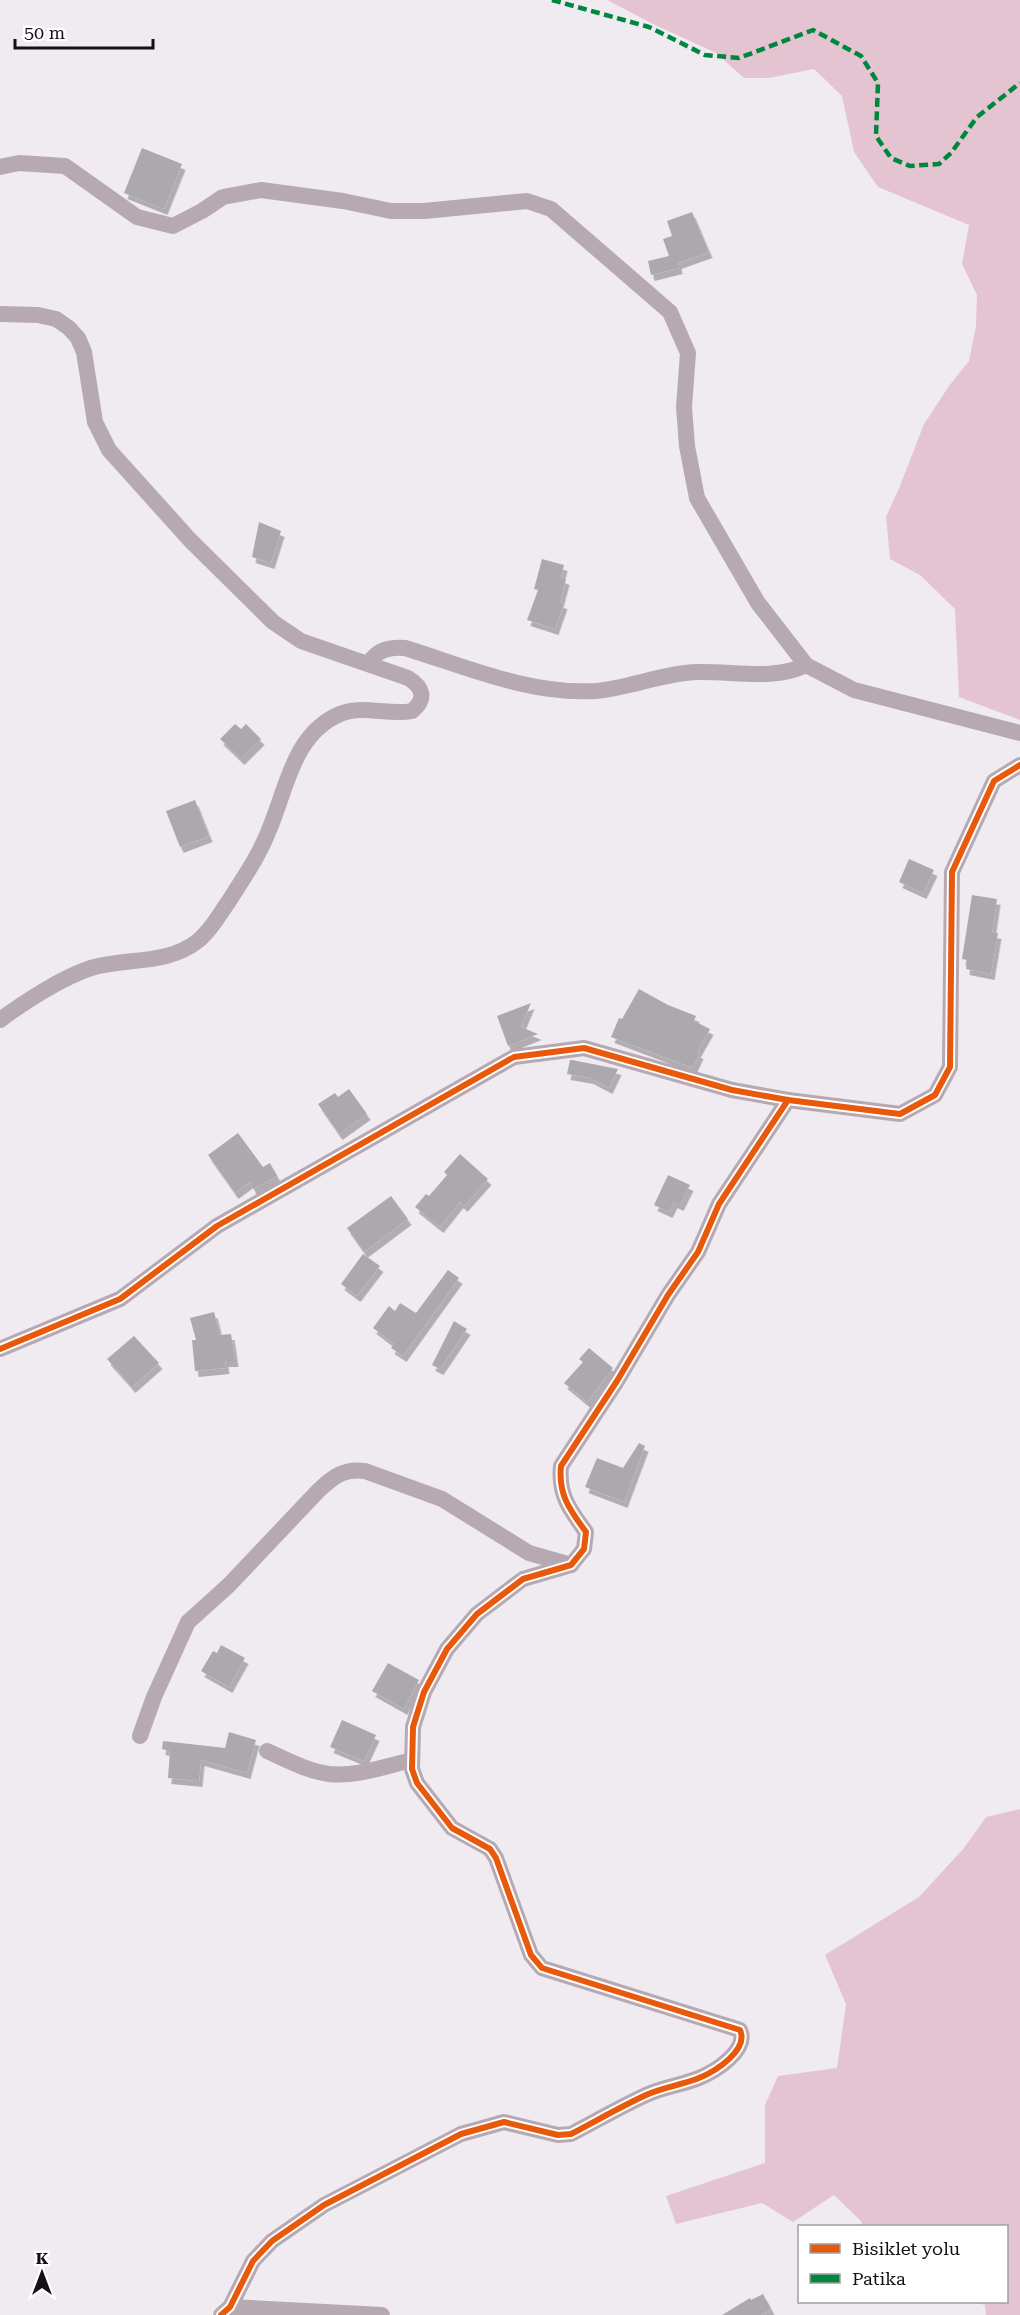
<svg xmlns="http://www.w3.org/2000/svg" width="1020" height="2315" font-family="'Roboto Serif',serif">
	<defs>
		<filter id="shadow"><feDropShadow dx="3.5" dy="6" stdDeviation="0" flood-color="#0004"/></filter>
	</defs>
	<rect width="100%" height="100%" fill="#f0eaf1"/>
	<!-- forest -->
	<g fill="#e5c4d2">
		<path d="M607,0H1020V720L959,697L955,609L920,575L890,559L886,517L900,486L924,424L949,386L969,361L976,326L977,295L962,264L969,225L878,187L854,152L842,96L814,69L769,78H744L716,53L653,24Z"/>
		<path d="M1020,1809V2315H986L985,2305L974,2302H1006V2226H862L861,2221L834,2195L793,2222L762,2203L676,2224L666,2196L765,2163V2105L778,2076L837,2068L846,2004L825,1955L919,1897L964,1848L986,1817Z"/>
	</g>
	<!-- building -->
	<g fill="#aca9ae" filter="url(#shadow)">
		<path d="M142,148L182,164L164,209L124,193Z"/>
		<path d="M692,212L709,252L678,263L679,268L651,275L648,261L669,256L663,239L672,236L667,221Z"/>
		<path d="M259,522L281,531L271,563L252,557Z"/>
		<path d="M542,559L564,565L561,577L566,579L560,602L564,603L555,629L527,620L538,590L534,589Z"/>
		<path d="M235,724L241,729L246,724L261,739L241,759L220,739Z"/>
		<path d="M195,800L209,836L180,847L166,811Z"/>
		<path d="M909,859L934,870L923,893L899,882Z"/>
		<path d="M972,895L997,899L992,932L998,933L991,974L966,969L967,960L962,959Z"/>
		<path d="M639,989L668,1005L696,1016L694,1021L710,1029L697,1052L700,1053L693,1068L611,1037L619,1018L622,1019Z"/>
		<path d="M531,1003L521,1027L538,1034L508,1046L497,1016Z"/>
		<path d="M570,1060H572L618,1069L609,1088L590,1078L567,1074Z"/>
		<path d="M349,1089L367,1114L339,1134L318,1104L335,1093L338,1097Z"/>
		<path d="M238,1133L263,1167L270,1163L277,1176L253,1189L250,1182L235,1193L208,1155Z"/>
		<path d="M460,1154L488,1179L464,1206L460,1202L440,1227L415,1207L426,1194L429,1196L447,1175L444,1172Z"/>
		<path d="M668,1175L690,1185L680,1205L674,1202L669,1212L654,1205Z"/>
		<path d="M391,1196L408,1219L364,1252L347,1228Z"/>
		<path d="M363,1254L380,1266L357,1296L341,1284Z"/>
		<path d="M448,1270L459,1278L403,1356L391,1348L394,1344L373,1328L389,1306L395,1311L400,1303L416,1313Z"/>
		<path d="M214,1312L220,1335L231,1334L235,1361H225L226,1368L195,1371L192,1340H196L190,1318Z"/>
		<path d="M454,1321L467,1329L440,1369L432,1365Z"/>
		<path d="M134,1336L159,1363L132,1387L107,1359Z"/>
		<path d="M589,1348L613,1368L587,1402L564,1383L583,1362L579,1359Z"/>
		<path d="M639,1443L645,1446L624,1502L585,1487L597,1458L623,1468Z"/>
		<path d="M221,1645L245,1658L229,1687L201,1671L213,1651L217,1653Z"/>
		<path d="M388,1663L419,1680L404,1709L372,1691Z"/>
		<path d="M342,1720L376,1735L364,1761L330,1747Z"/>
		<path d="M229,1732L256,1740L247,1773L201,1760L199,1781L168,1778L170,1751L162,1749L163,1741L225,1748Z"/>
		<path d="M763,2294L771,2309L761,2315H722L750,2298L751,2300Z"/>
	</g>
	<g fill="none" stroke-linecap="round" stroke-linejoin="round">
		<!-- minor -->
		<g stroke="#b6a9b2" stroke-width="16">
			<path d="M0,167L19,163L65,166L137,217L173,226L202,211L223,197L261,190L343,201L391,211H424L527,201L551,209L670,312L688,353L684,407L687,446L697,498L758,603L806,665L854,690L1020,733"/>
			<path d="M0,314L38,315L56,319L69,328L78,338L84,352L95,422L109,450L190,540L273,622L301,641L408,678C423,687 427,699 412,711C388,716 364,704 340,714C293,734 287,788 269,830C259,856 244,877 229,901C219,915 212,929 199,940C167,966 127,957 91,968C63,977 24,1002 0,1020"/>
			<path d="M369,663C378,649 390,647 405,648C467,667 530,695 595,691C630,688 663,673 698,672C733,671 773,681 806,665"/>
			<path d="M0,1349L120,1299L217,1226L514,1057L584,1048L732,1090L788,1100L900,1114L935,1095L950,1067L952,872L994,781L1020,765"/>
			<path d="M140,1736L154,1697L188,1622L229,1585L319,1490C333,1477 344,1468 365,1471L442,1499L529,1553L571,1565"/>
			<path d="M267,1751C287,1760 307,1771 329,1774C356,1777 386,1766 412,1760"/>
			<path d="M230,2307L382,2315"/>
			<path d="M221,2315L230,2307L253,2261L272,2241L324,2205L461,2134L504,2122L558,2135L571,2134C596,2121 620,2107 646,2095C663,2087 682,2085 699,2078C716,2071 749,2050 740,2030L542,1968L531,1955L496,1858L490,1849L452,1828L417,1783L412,1769L413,1727L424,1692L447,1649L477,1614L523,1579L571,1565L584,1549L586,1532C570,1510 558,1495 561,1466L617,1381L668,1295L698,1252L719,1204L788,1100"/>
		</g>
		<!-- quiet -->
		<path stroke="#00873e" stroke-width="4.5" stroke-dasharray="9 4.5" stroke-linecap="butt" d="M552,0L649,27L705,55L739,58L813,30L861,56L878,83L876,136L891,158L910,166L939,164L951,153L977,117L1020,83"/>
		<!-- cycleway casing -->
		<g stroke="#fff" stroke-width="10">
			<g id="cycleway">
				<path d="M0,1349L120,1299L217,1226L514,1057L584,1048L732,1090L788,1100L900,1114L935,1095L950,1067L952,872L994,781L1020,765"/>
				<path d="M221,2315L230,2307L253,2261L272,2241L324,2205L461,2134L504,2122L558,2135L571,2134C596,2121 620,2107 646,2095C663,2087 682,2085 699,2078C716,2071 749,2050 740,2030L542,1968L531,1955L496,1858L490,1849L452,1828L417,1783L412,1769L413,1727L424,1692L447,1649L477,1614L523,1579L571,1565L584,1549L586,1532C570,1510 558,1495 561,1466L617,1381L668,1295L698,1252L719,1204L788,1100"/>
			</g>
		</g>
		<!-- cycleway -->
		<use href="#cycleway" stroke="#e8590c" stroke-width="6"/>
	</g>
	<!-- legend -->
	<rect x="798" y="2225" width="210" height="78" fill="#ffffff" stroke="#a19fa1" stroke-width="1.5"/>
	<rect x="810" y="2244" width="30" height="9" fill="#e8590c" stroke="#a19fa1" stroke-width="1.5"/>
	<text x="852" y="2255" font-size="18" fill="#141015">Bisiklet yolu</text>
	<rect x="810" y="2274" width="30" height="9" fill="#00873e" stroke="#a19fa1" stroke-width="1.5"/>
	<text x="852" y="2285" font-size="18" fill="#141015">Patika</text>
	<!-- north arrow -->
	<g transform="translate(42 2273)" stroke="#ffffff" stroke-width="4.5" paint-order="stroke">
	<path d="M0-4.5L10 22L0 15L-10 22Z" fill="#141015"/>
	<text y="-9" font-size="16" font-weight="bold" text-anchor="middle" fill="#141015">K</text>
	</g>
	<!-- scale -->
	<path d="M15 39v9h138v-9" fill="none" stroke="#141015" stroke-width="3"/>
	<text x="24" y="39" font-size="18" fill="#141015" stroke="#ffffff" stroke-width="4.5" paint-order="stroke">50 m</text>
</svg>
